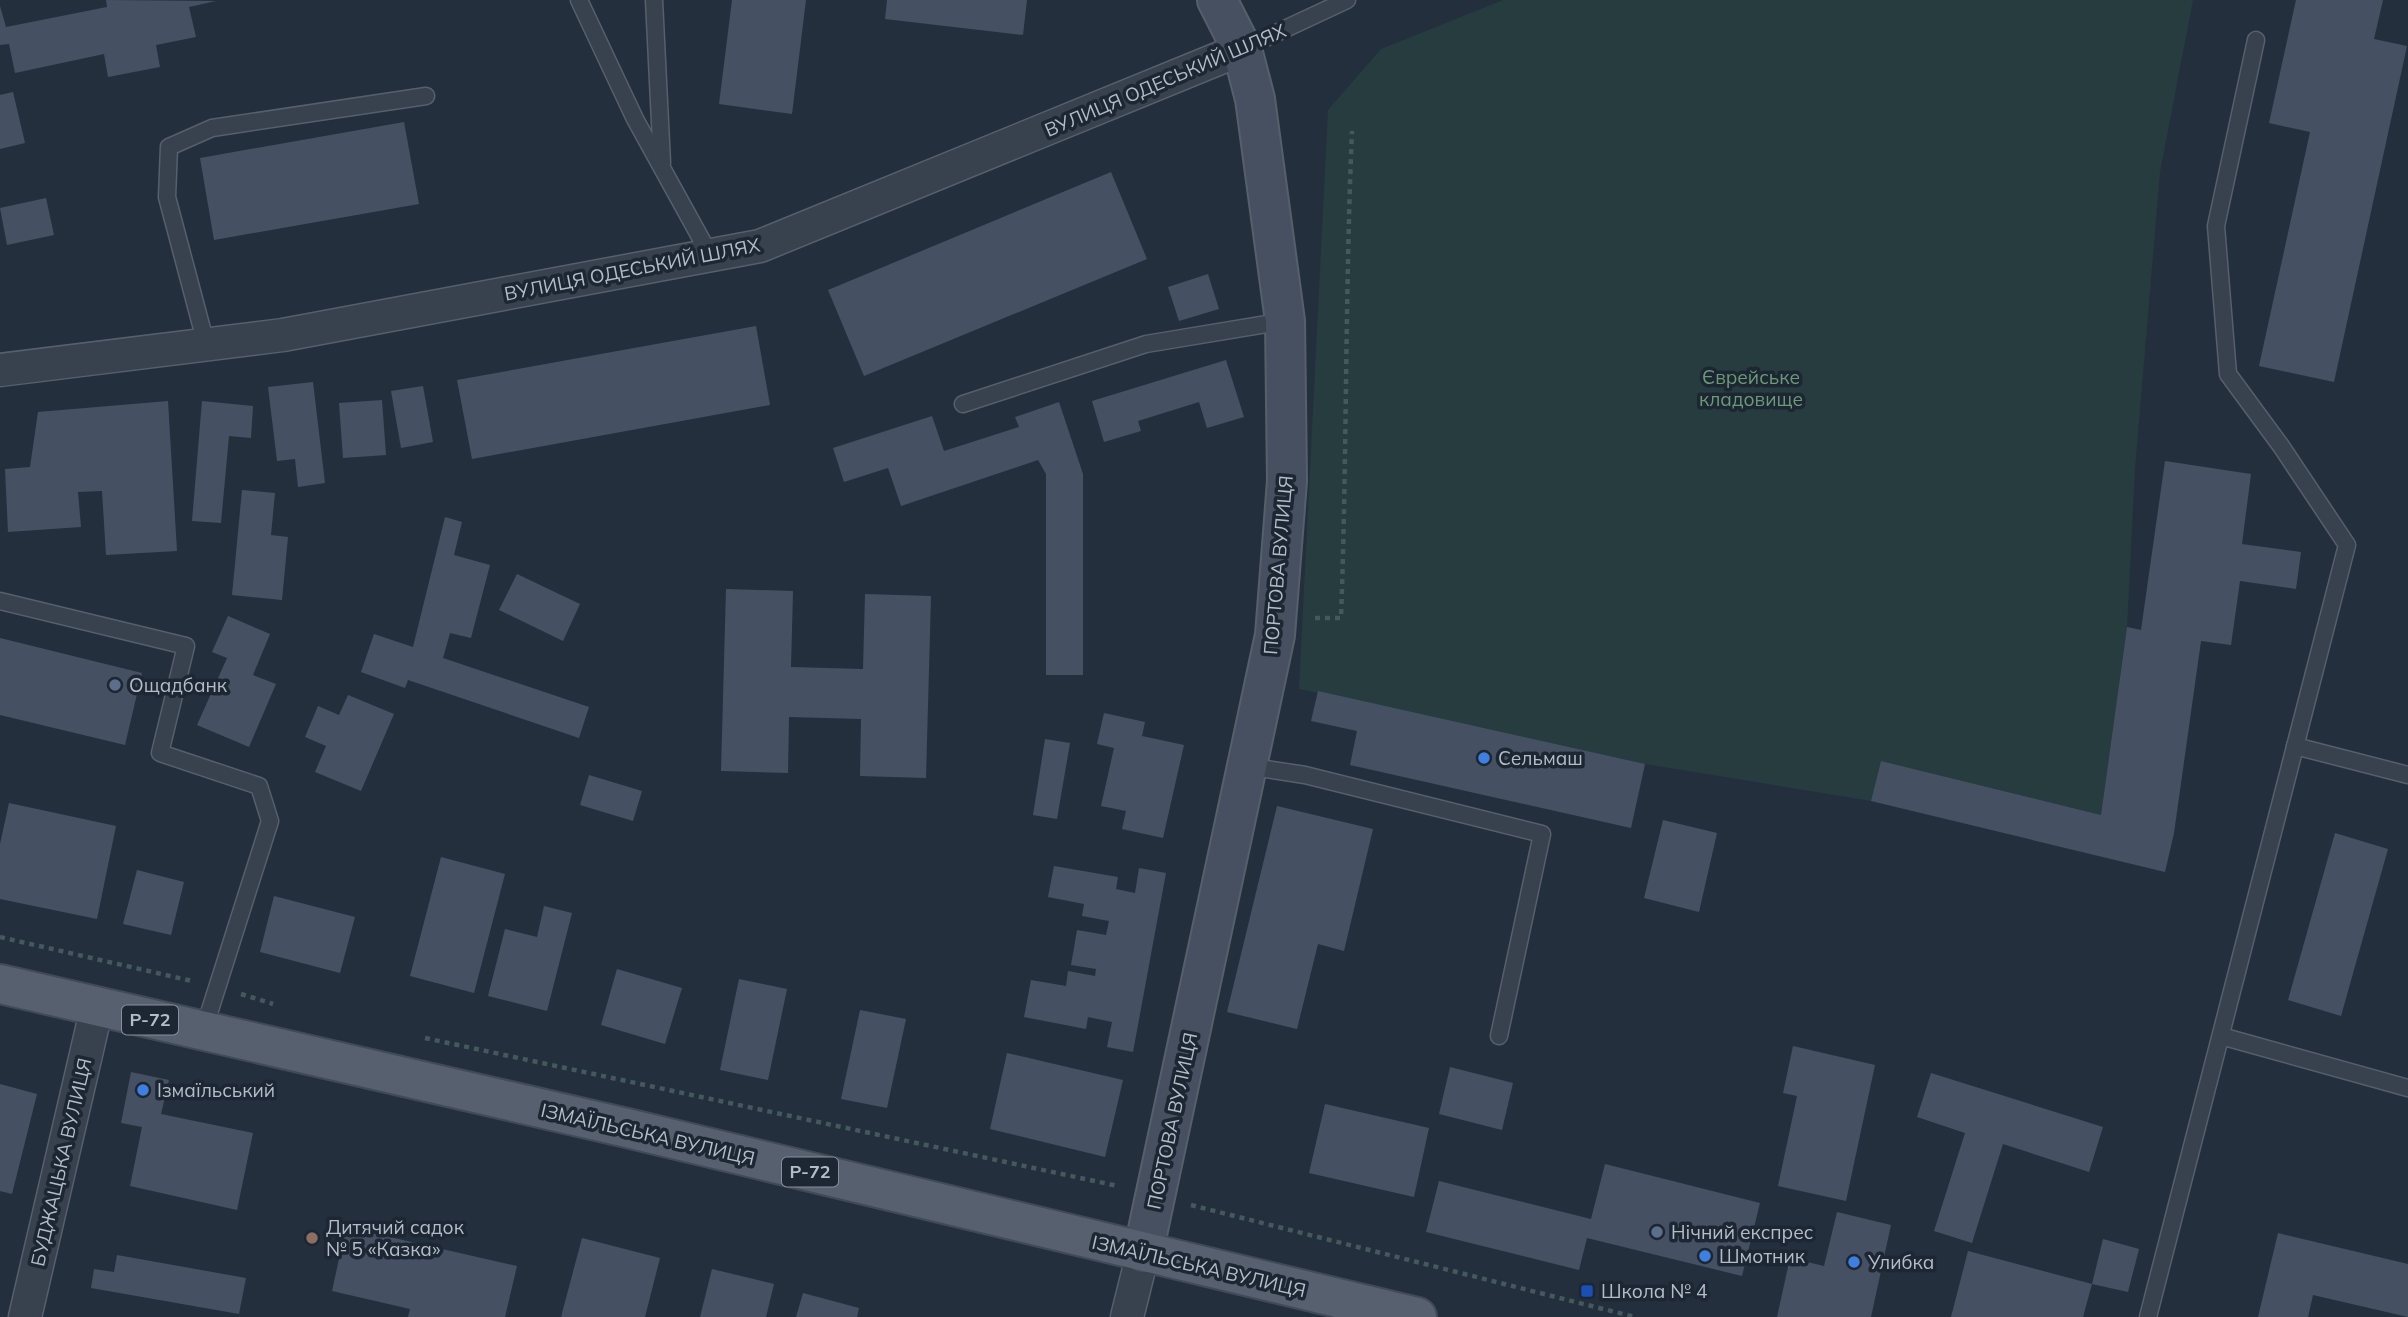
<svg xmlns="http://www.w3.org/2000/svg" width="2408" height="1317" font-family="Mulish,sans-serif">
	<rect width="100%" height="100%" fill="#242f3e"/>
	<!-- green -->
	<path fill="#263c3f" d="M1503,0H2193L2160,172L2135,469L2127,627L2101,815L1881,761L1871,801L1645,764L1299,689L1328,110L1381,49Z"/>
	<!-- building -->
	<g fill="#455162">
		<path d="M106,0L216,1L189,7L196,37L156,45L160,67L108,77L104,54L15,73L9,44L0,45V6L6,27L107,7Z"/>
		<path d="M732,0H806L792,114L719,104Z"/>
		<path d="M887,0H1027L1023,35L885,19Z"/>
		<path d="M2296,0H2383L2374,39L2407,46L2334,382L2259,366L2310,132L2269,123Z"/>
		<path d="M13,92L25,143L0,149V95Z"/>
		<path d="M404,122L419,204L214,240L200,158Z"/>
		<path d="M1111,172L1147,259L864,376L828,290Z"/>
		<path d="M46,198L54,235L7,245L0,208Z"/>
		<path d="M1208,274L1219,309L1179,321L1168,287Z"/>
		<path d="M756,326L770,405L472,459L457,380Z"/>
		<path d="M1226,360L1244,417L1207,428L1199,402L1138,421L1141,431L1104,442L1092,401Z"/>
		<path d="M313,382L325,483L298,487L295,459L277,461L268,387Z"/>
		<path d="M423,386L433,442L401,448L391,391Z"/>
		<path d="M382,400L386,455L343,458L339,403Z"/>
		<path d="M168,401L177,551L106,555L102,491L78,492L81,527L8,532L5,469L30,467L38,412Z"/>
		<path d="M202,401L253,406L251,438L229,436L221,523L192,521Z"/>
		<path d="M1059,402L1083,474V675H1046V474L1038,460L901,506L888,468L844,482L833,448L932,416L944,451L1019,427L1015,417Z"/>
		<path d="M2165,461L2251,474L2242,544L2301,552L2296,589L2240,581L2231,645L2201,641L2174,833L2165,872L1871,801L1881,761L2101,815L2127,627L2141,630Z"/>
		<path d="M242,490L275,493L271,535L288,537L282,600L232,595Z"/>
		<path d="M445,517L462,522L454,555L490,565L471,638L450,633L443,658L589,707L579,738L408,680L405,688L361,672L374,634L413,647Z"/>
		<path d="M517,574L580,604L563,641L499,610Z"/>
		<path d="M726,589L793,591L791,667L863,669L865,594L931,596L926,778L860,776L861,719L789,717L788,773L721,771Z"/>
		<path d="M228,616L270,634L253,675L276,684L249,747L197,725L227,658L212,652Z"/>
		<path d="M0,638L142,673L125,745L0,715Z"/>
		<path d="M1318,691L1645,764L1631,828L1350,765L1357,731L1311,721Z"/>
		<path d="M348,695L394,714L361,791L315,772L326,746L305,737L318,706L339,715Z"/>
		<path d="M1104,713L1145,722L1142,736L1184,745L1163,838L1122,829L1126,811L1101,806L1114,748L1097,744Z"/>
		<path d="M1045,739L1070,743L1057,819L1033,815Z"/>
		<path d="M589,775L642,791L633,821L580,805Z"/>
		<path d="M9,803L116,826L97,919L0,899V844Z"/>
		<path d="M1277,806L1373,829L1344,951L1318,944L1297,1029L1227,1012Z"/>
		<path d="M1663,820L1717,833L1699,912L1644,898Z"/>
		<path d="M2335,833L2388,849L2341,1016L2288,1000Z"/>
		<path d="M441,857L505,874L474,993L410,976Z"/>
		<path d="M1054,866L1118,877L1116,889L1135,893L1139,868L1166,873L1133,1052L1107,1047L1112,1022L1088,1017L1086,1029L1024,1017L1031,980L1066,986L1068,971L1095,976L1096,969L1071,965L1077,930L1106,935L1109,921L1082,916L1084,904L1048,897Z"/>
		<path d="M137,870L184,882L171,935L123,924Z"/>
		<path d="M274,896L355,917L340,973L260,952Z"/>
		<path d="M544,906L572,913L547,1011L488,996L505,929L537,937Z"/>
		<path d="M617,969L682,988L665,1044L601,1025Z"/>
		<path d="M739,979L787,989L768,1080L720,1070Z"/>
		<path d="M860,1010L906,1019L887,1108L841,1099Z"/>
		<path d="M1793,1046L1875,1065L1846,1201L1778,1186L1797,1096L1783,1093Z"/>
		<path d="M1007,1053L1123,1080L1105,1157L990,1129Z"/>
		<path d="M1450,1067L1513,1083L1502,1130L1439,1114Z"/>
		<path d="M131,1072L169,1080L161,1114L253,1133L237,1210L130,1186L142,1127L121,1123Z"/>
		<path d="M1931,1073L2103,1127L2089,1172L2003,1144L1972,1243L1934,1231L1965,1133L1917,1117Z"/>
		<path d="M0,1084L37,1094L12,1194L0,1191Z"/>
		<path d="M1325,1104L1429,1128L1414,1197L1309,1173Z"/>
		<path d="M1605,1164L1760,1203L1742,1276L1587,1238L1579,1270L1426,1232L1439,1181L1591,1219Z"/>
		<path d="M1837,1212L1891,1225L1871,1317H1777L1790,1258L1824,1266Z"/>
		<path d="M346,1227L517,1266L505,1317H408L410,1309L332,1291Z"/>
		<path d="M2278,1233L2408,1264V1317L2313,1295L2308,1317H2258Z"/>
		<path d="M582,1238L660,1258L645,1317H561Z"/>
		<path d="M2103,1239L2139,1249L2128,1292L2092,1284Z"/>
		<path d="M1968,1251L2092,1284L2083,1317H1951Z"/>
		<path d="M117,1255L246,1278L239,1314L91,1288L94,1269L114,1272Z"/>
		<path d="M712,1269L774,1284L766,1317H700Z"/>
		<path d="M803,1293L859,1308L857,1317H796Z"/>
	</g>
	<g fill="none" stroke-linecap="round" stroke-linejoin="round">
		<!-- service casing -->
		<g stroke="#565f6c" stroke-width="19">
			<g id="service">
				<path d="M579,0L635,119L710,255"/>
				<path d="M654,0L662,163"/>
				<path d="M1242,49L1347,0"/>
				<path d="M206,344L167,197L169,147L212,128L426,96"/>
				<path d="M963,404L1146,344L1285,321"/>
				<path d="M0,601L186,646L160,753L259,786L270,821L203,1032"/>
				<path d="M2295,746L2408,775"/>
				<path d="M1247,766L1305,775L1542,834L1499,1036"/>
				<path d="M2221,1036L2408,1088"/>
				<path d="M2148,1317L2347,545L2281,446L2228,374L2216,226L2256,40"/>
			</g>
		</g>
		<!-- minor casing -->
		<g stroke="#565f6c" stroke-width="35">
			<g id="minor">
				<path d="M0,370L283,335L760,246L1242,49"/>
				<path d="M25,1317L97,1007"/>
				<path d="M1127,1317L1143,1253"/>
			</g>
		</g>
		<!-- secondary casing -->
		<g stroke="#565f6c" stroke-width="42">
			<path id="secondary" d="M1143,1253L1275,635L1287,481L1285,321L1255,99L1242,49L1217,0"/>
		</g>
		<!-- primary casing -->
		<g stroke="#414a57" stroke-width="42">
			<path id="primary" d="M0,984L627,1128L1417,1317"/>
		</g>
		<!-- path -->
		<g stroke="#44595c" stroke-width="4.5" stroke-dasharray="5 5" stroke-linecap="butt">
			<path d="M1315,618H1341C1347,456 1345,293 1352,131"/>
			<path d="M0,937L192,981"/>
			<path d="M241,994L273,1004"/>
			<path d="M425,1038L1118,1186"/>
			<path d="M1191,1205L1635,1317"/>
		</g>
		<!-- service -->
		<use href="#service" stroke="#38414e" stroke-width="16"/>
		<!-- minor -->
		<use href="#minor" stroke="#38414e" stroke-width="32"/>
		<!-- secondary -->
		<use href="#secondary" stroke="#465061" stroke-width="38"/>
		<!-- primary -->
		<use href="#primary" stroke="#56606e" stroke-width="38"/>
	</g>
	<!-- markers -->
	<g fill="#5c6f8a" stroke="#1d2633" stroke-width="2.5">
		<circle cx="115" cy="685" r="7"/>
		<circle cx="1657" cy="1232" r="7"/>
	</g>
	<g fill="#3f7fe0" stroke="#1d2633" stroke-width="2.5">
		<circle cx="1484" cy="758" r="7"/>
		<circle cx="143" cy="1090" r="7"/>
		<circle cx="1705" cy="1256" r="7"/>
		<circle cx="1854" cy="1262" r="7"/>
	</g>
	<circle fill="#8d6e63" stroke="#1d2633" stroke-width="2.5" cx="312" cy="1238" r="7"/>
	<rect fill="#1a4fb4" stroke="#1d2633" stroke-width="2.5" x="1580" y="1284" width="14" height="14" rx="3.5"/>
	<g text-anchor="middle" stroke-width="7" stroke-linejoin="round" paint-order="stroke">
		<!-- shield labels -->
		<g fill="#1d2633" stroke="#878f9c" stroke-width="2">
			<rect x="122" y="1005.5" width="56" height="29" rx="5"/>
			<rect x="782" y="1157.5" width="56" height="29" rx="5"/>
		</g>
		<g font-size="18" font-weight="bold" fill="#b4bcc9">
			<text x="150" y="1026">Р-72</text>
			<text x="810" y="1178">Р-72</text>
		</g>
		<!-- street labels -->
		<g font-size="19" fill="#b4bcc9" stroke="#1d2633">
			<text transform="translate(1165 80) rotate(-23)" y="7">ВУЛИЦЯ ОДЕСЬКИЙ ШЛЯХ</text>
			<text transform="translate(632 269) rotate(-11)" y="7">ВУЛИЦЯ ОДЕСЬКИЙ ШЛЯХ</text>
			<text transform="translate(1278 565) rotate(-85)" y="7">ПОРТОВА ВУЛИЦЯ</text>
			<text transform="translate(1172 1121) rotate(-78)" y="7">ПОРТОВА ВУЛИЦЯ</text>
			<text transform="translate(648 1134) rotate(13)" y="7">ІЗМАЇЛЬСЬКА ВУЛИЦЯ</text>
			<text transform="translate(61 1162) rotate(-77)" y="7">БУДЖАЦЬКА ВУЛИЦЯ</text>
			<text transform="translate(1199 1266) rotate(13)" y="7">ІЗМАЇЛЬСЬКА ВУЛИЦЯ</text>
		</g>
		<!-- park labels -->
		<g font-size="19" fill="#6b9a76" stroke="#1d2633">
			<text x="1751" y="384">Єврейське<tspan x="1751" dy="22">кладовище</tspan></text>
		</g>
		<!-- poi labels -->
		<g font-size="19" fill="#b4bcc9" stroke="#1d2633" text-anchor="start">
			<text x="129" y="692">Ощадбанк</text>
			<text x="1498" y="765">Сельмаш</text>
			<text x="157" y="1097">Ізмаїльський</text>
			<text x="326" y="1234">Дитячий садок<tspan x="326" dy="22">№ 5 «Казка»</tspan></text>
			<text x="1671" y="1239">Нічний експрес</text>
			<text x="1719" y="1263">Шмотник</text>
			<text x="1868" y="1269">Улибка</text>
			<text x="1601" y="1298">Школа № 4</text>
		</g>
	</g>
</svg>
